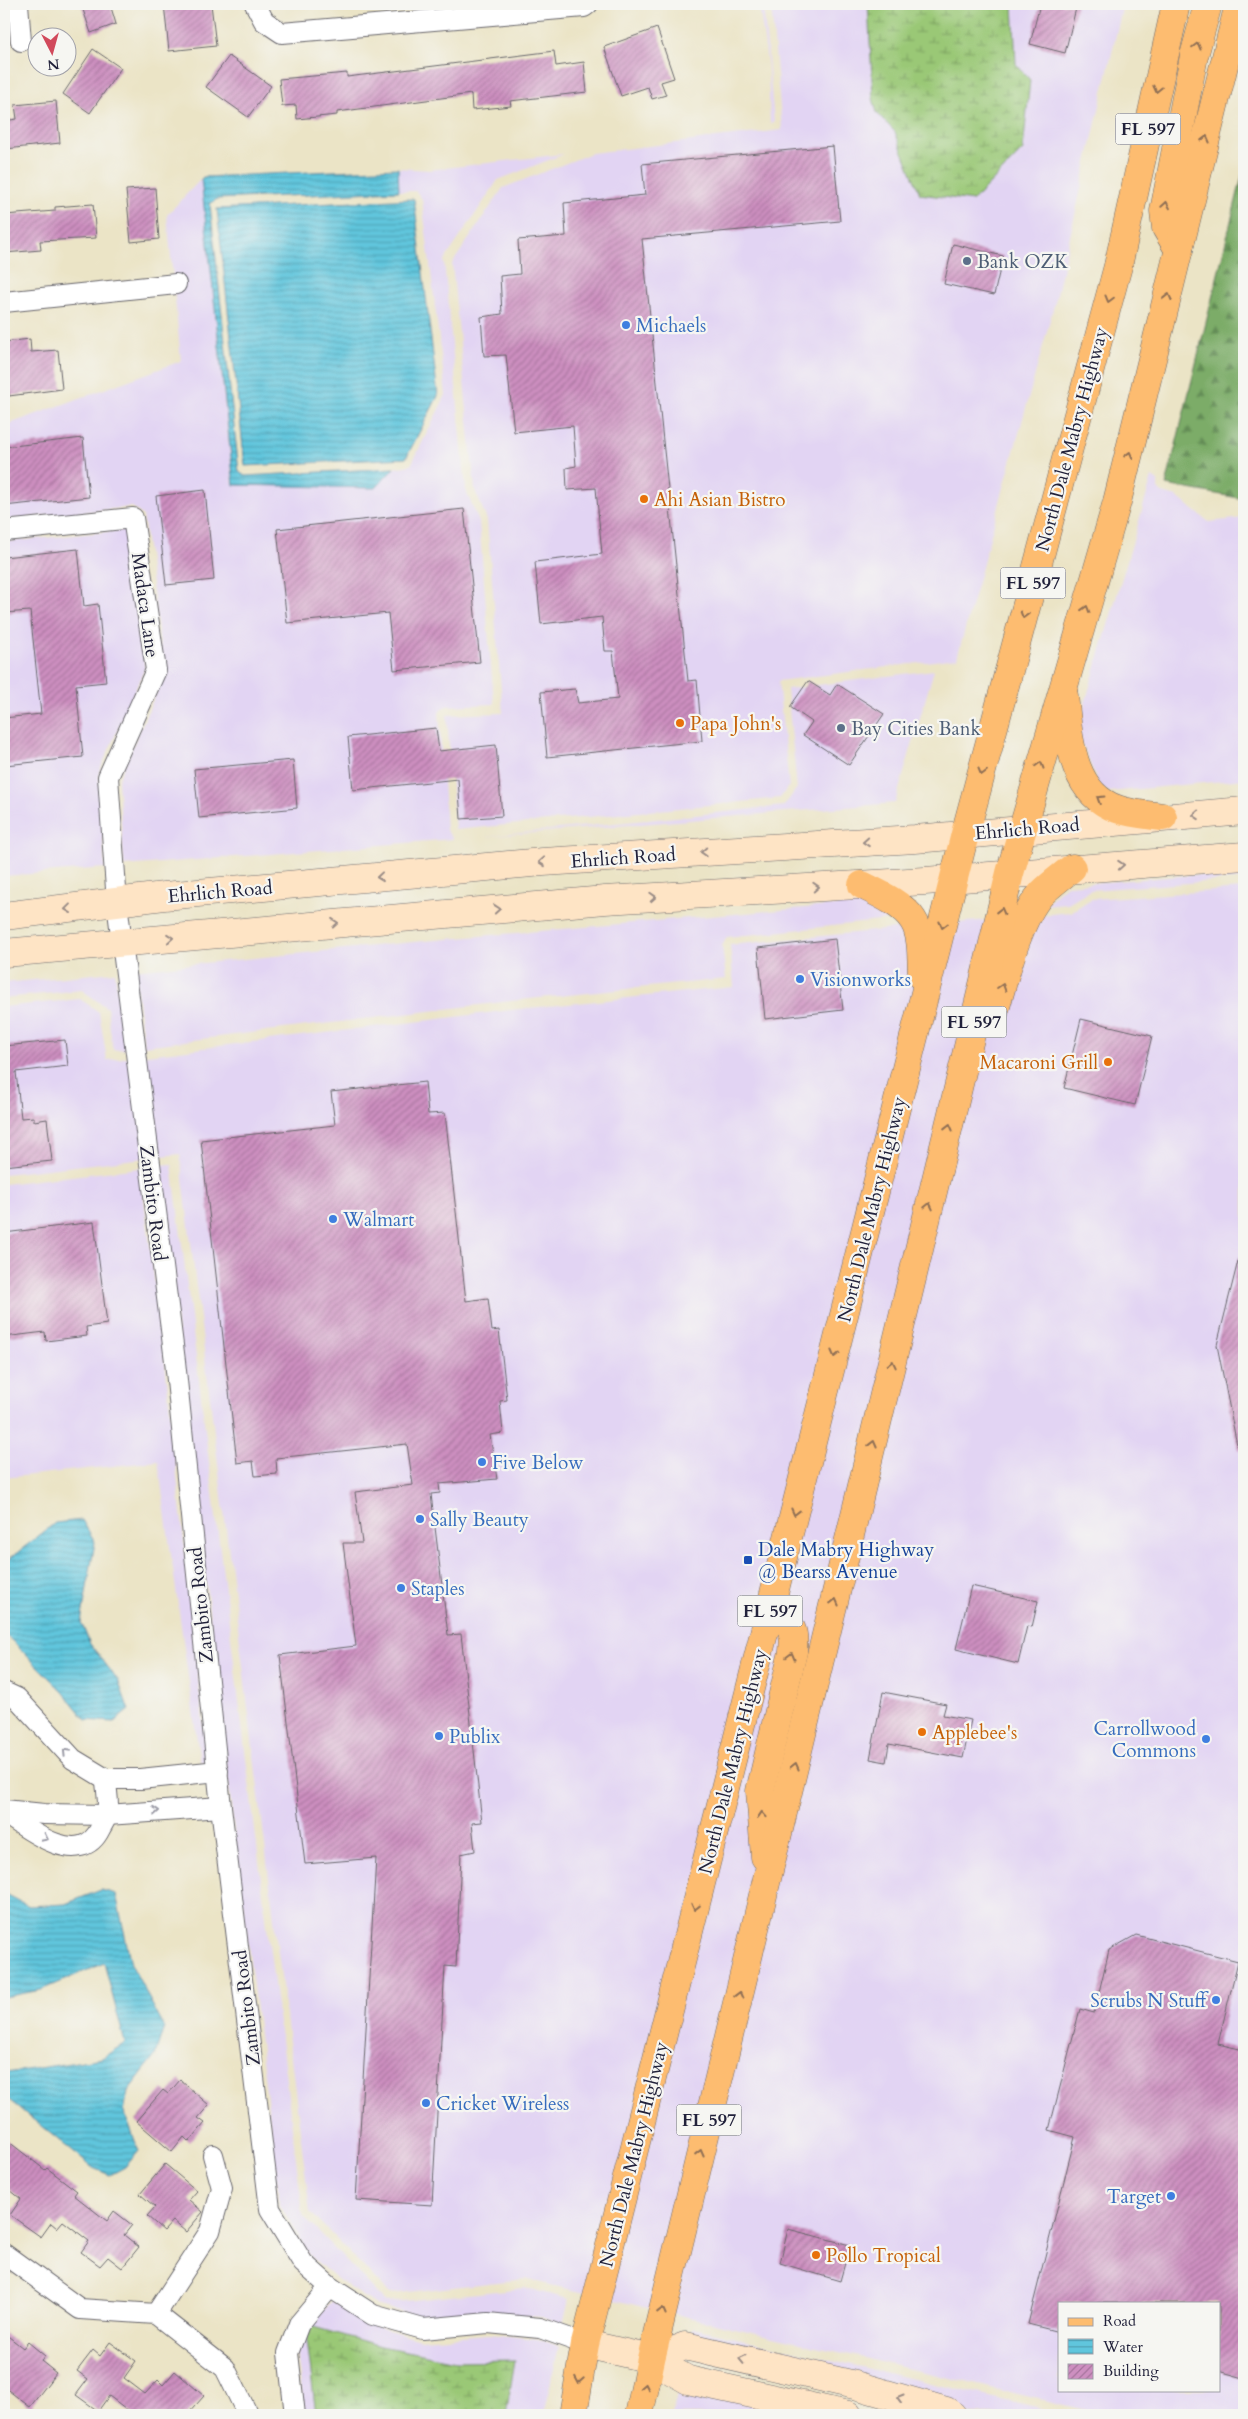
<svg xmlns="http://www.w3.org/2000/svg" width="1248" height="2419" font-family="Cardo,serif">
	<defs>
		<pattern id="forest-firs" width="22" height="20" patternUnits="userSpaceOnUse" patternTransform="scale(1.25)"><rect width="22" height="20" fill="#7bac67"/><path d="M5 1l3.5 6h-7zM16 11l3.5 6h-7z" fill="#648c56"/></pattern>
		<pattern id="wetland-marsh" width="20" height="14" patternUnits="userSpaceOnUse" patternTransform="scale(1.25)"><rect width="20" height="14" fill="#9ac876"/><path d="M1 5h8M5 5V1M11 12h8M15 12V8" fill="none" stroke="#7da262"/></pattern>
		<pattern id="water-rules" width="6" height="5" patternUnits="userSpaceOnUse" patternTransform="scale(1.25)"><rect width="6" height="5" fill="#60c6dd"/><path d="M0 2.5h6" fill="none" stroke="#4fa0b4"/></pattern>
		<pattern id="building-hatch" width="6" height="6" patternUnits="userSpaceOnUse" patternTransform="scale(1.25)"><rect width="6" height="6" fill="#cd8fc0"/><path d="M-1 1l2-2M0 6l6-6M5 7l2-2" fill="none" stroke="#a6749d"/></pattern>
	</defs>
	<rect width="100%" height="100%" fill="#f6f6f2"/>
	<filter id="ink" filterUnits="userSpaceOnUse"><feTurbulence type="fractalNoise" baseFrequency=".02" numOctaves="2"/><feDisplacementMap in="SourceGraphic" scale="10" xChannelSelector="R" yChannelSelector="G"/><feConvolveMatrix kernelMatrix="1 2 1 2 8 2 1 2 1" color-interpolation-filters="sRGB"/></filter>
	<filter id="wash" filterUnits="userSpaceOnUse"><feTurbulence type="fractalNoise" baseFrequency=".0096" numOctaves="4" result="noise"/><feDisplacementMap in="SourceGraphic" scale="20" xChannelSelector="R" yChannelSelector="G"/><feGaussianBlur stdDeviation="1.12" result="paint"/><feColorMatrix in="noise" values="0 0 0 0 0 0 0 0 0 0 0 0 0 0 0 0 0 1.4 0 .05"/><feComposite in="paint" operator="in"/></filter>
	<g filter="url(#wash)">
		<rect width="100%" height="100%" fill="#ebe4c6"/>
		<!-- built -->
		<g fill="#e2d4f3" fill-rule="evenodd">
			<path d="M759,4H763L774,122L770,123L768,68Z"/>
			<path d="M771,4H1123L1056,298L957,658L778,681L789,786L780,798L455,830L447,715L503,713L487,520L475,490L452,264L503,188L592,153L782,130Z"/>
			<path d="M564,154L498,180L444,261L466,491L479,522L494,704L447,706L442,708L439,713L446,830L453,839L124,866L118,780L164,675L143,516L132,507L4,520V426L181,361L167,215L201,179L233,484L375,488L394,468L411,465L446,395L422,199L416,191H399L398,168L429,170Z"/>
			<path d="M1152,477L1158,481V489L1162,493L1177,497L1209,522L1244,518V779L1109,792L1099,786L1077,730Z"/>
			<path d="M125,530L145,668L99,772L105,868L4,876V542Z"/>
			<path d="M934,670L895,803L482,837L784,806L797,788L787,689Z"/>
			<path d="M1244,871V879L1090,890L1068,903L1044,905L1067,885Z"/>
			<path d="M1244,889V2415H1107L525,2279L390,2294L310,2212L180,1154L4,1174V1007L80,999L99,1012L107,1060L520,1009L734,987L730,945L1071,912L1091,899ZM1059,2303H1219V2390H1059Z"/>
			<path d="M874,902L884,907L889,920L727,937L722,946L726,979L519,1000L144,1046L134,970L424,941Z"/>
			<path d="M115,972L125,1049L113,1050L107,1008L82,990L4,998V983Z"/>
			<path d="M172,1164L303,2216L386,2303L524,2288L569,2299L563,2325L541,2317L488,2313L424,2318L376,2305L336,2278L310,2256L280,2205L231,1806L159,1165Z"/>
			<path d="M140,1168L165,1362L207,1761L200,1762L158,1461L4,1478V1184Z"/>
			<path d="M332,2301L370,2325L421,2339L488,2334L538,2339L559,2346L543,2415H506L515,2360L456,2361L381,2346L310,2326Z"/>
			<path d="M693,2328L1067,2415H970L957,2406L691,2337Z"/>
			<path d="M306,2332L316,2415H305L297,2354Z"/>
			<path d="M679,2387L800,2415H672Z"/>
		</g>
		<!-- forest -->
		<path fill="url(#forest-firs)" stroke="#4e6751" d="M1244,168V499L1166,485Z"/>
		<!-- wetland -->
		<g fill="url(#wetland-marsh)" stroke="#5e7558">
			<path d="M868,4H1013L1016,64L1030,80L1023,150L973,201L920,194L895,132L877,113L873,98Z"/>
			<path d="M310,2326L381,2346L456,2361L515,2360L506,2415H316L306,2332Z"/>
		</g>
		<!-- water -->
		<g fill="url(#water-rules)" stroke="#41748c">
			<path d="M398,168L399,191L217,199L210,204L239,472L245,476L394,468L376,488L234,485L201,179L203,177Z"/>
			<path d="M414,199L438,396L406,458L245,466L217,209Z"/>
			<path d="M82,1520L95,1542L81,1622L90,1644L118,1680L129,1710L114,1722L86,1720L64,1693L4,1633V1563L55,1523Z"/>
			<path d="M101,1890L116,1894L131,1964L164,2027L155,2056L128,2091L124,2112L139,2151L125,2167L110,2175L93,2168L4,2096V2075L7,2073L102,2058L125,2043L104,1963L41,1990L4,1997V1893L29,1906L65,1904Z"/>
		</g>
		<g id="blocks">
			<!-- building -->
			<g fill="url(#building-hatch)">
				<path d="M81,4H110L116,24L91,33Z"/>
				<path d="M164,4H211L216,46L169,51Z"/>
				<path d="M1040,4H1077L1065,53L1030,44Z"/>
				<path d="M657,28L674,78L661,82L666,95L652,99L648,87L621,96L604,47Z"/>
				<path d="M93,49L121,68L90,113L63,94Z"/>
				<path d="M554,51L556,66L584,62L587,92L510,101L511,106L472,110L471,94L337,112V115L297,119L296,105L282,106L279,79L347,73V77Z"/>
				<path d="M229,56L271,86L248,117L206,87Z"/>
				<path d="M56,101L60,143L6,149L4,121L17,119L15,105Z"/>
				<path d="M833,146L840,221L642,239L688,681L697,680L702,741L547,757L541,692L575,689L578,703L618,699L613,651H605L602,617L541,624L535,562L602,554L596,488L567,490L566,468L576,466L573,426L514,432L506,355L484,356L481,317L502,314L500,276L520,274L518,240L566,236L564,203L645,195L642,164Z"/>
				<path d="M155,188L159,239L131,242L126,190Z"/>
				<path d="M93,204L96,238L40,241L41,250L4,253V215L55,211V207Z"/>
				<path d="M953,244L1003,256L994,295L944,284Z"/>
				<path d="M30,339L31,352L58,350L62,389L9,396L4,342Z"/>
				<path d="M83,438L89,497L4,506V447Z"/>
				<path d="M205,490L214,580L166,585L156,496Z"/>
				<path d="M464,509L480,662L394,670L388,613L287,623L277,529Z"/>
				<path d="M78,549L84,606L98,604L106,682L76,685L83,757L5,765L4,718L41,714L30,611L4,613V557Z"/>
				<path d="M808,681L830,695L837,684L884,714L849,765L803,735L812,722L790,707Z"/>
				<path d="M436,728L439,751L496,745L502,816L461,819L458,779L353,790L348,737Z"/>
				<path d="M293,760L297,808L199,818L194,769Z"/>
				<path d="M835,939L843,1010L765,1019L758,948Z"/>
				<path d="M1081,1019L1152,1036L1135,1105L1064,1088Z"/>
				<path d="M65,1040L68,1066L16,1072L21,1118L34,1117V1121L47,1119L52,1161L4,1166V1046Z"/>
				<path d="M425,1082L428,1114L445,1113L466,1301L488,1298L492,1331L499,1330L507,1400L500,1401L503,1433L490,1435L497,1479L439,1484L440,1493L431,1494L448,1635L461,1634L482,1822L472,1823L475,1851L461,1854L456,1967L445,1966L432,2205L356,2200L376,1858L305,1864L280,1655L356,1646L343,1543H362L355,1492L413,1485L407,1444L276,1458L277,1474L255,1476L253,1461L237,1463L201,1140L335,1125L331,1092Z"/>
				<path d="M94,1222L107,1324L86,1327L87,1336L46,1341L45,1332L4,1337V1233Z"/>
				<path d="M1239,1257L1244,1258V1449L1238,1450L1217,1345Z"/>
				<path d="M971,1586L1038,1601L1032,1627L1027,1626L1018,1664L956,1649Z"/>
				<path d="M883,1692L946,1704L943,1715L971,1720L963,1758L889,1744L886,1762L870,1759Z"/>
				<path d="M1136,1935L1238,1961L1218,2044L1244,2050V2378L1219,2371V2303H1059V2332L1028,2324L1075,2137L1049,2130L1080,2009L1094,2013L1109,1950Z"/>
				<path d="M180,2080L209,2105L198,2118L205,2123L189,2142L184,2137L172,2152L136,2121L163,2090L168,2094Z"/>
				<path d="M4,2138L45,2170L47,2168L77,2191L74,2195L107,2221L114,2211L132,2225L124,2235L139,2247L122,2268L108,2257L100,2266L81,2252L89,2241L63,2221L57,2228L51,2223L41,2237L10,2215L21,2199L4,2185Z"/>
				<path d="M165,2164L197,2191L189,2200L203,2212L186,2232L173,2221L164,2231L147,2216L155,2207L140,2194Z"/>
				<path d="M788,2229L850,2245L840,2281L780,2263Z"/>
				<path d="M4,2333L23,2348L28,2342L45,2356L41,2361L56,2373L30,2407L4,2387Z"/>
				<path d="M110,2342L136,2361L124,2378L145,2394L158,2380L163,2385L175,2371L204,2396L187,2415H134L109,2396L98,2411L76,2395L88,2379L77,2371L93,2350L100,2356Z"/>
			</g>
		</g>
	</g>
	<g filter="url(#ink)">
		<use href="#blocks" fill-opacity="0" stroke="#68666c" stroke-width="1"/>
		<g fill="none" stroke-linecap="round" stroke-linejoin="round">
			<!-- street casing -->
			<g stroke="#68666c" stroke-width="22">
				<g id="street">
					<path d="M18,4L21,41"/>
					<path d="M255,4L264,21L282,33L584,7L588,4"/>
					<path d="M4,302L176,284"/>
					<path d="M4,531L133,518L156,670L108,777L117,903L175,1361L221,1807L270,2209L303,2263L330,2287L373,2315L423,2329L488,2323L540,2328L585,2344"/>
					<path d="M4,1692L17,1698L73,1759L106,1779H140L218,1771"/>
					<path d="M4,1810L44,1814L107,1815L221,1807"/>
					<path d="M4,1813C28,1830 80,1870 100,1829C102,1825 106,1819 107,1815C110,1804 106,1790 106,1779"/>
					<path d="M4,2254L80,2309L156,2314L225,2368L248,2415"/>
					<path d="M156,2314L210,2231L222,2188L213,2155"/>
					<path d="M295,2415L288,2353L299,2324L330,2287"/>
				</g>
			</g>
			<!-- secondary casing -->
			<g stroke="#68666c" stroke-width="29">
				<g id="secondary">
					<path d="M4,916L164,896L543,862L915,839L1244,811"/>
					<path d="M4,953L605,900L925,881L1244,856"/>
					<path d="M585,2344L651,2359L688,2380L848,2415"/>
					<path d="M651,2359L685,2346L855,2385L946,2411L952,2415"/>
				</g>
			</g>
			<!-- primary casing -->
			<g stroke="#68666c" stroke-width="29">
				<g id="primary">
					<path d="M1179,250L1166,228L1164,211L1194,56L1208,4"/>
					<path d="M1064,696C1069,737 1071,793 1117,809C1131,814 1148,815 1163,817"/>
					<path d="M862,885C878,893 903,904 913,920C923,935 921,960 922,977"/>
					<path d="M992,1020C1003,984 1017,920 1042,893C1051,884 1062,876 1072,868"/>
					<path d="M765,1857L760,1791L793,1652C795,1628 792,1621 769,1615"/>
					<path d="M573,2415L585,2344L598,2293L965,834L1118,266L1176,4"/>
					<path d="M639,2415L651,2359L1010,873L1117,502L1239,4"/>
				</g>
			</g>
			<!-- street -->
			<use href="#street" stroke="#fff" stroke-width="20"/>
			<!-- secondary -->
			<use href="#secondary" stroke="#fee4c5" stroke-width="28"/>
			<!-- primary -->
			<use href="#primary" stroke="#fdbc6f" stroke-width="28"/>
		</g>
		<!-- one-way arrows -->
		<defs><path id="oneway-chevron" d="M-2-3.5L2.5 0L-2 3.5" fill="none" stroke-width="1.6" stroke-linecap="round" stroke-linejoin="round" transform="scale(1.25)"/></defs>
		<g stroke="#906f55">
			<use href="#oneway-chevron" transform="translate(1197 46) rotate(-75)"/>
			<use href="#oneway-chevron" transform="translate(1157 89) rotate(103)"/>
			<use href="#oneway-chevron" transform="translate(1206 139) rotate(-76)"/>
			<use href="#oneway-chevron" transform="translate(1166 205) rotate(-81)"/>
			<use href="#oneway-chevron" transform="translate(1168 297) rotate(-76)"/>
			<use href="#oneway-chevron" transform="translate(1109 299) rotate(105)"/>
			<use href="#oneway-chevron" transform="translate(1129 455) rotate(-76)"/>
			<use href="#oneway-chevron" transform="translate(1086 609) rotate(-73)"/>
			<use href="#oneway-chevron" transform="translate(1024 615) rotate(105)"/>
			<use href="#oneway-chevron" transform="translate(1040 765) rotate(-74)"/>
			<use href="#oneway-chevron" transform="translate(982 772) rotate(105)"/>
			<use href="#oneway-chevron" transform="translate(1100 799) rotate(-148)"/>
			<use href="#oneway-chevron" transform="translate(1001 911) rotate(-76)"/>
			<use href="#oneway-chevron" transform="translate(943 925) rotate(104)"/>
			<use href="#oneway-chevron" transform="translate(1002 987) rotate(-72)"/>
			<use href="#oneway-chevron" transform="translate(949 1127) rotate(-76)"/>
			<use href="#oneway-chevron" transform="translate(929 1206) rotate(-77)"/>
			<use href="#oneway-chevron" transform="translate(835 1354) rotate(104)"/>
			<use href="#oneway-chevron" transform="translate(892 1364) rotate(-77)"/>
			<use href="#oneway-chevron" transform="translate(873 1444) rotate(-76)"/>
			<use href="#oneway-chevron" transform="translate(795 1512) rotate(104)"/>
			<use href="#oneway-chevron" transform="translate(835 1602) rotate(-76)"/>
			<use href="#oneway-chevron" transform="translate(791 1656) rotate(-75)"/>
			<use href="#oneway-chevron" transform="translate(795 1766) rotate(-76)"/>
			<use href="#oneway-chevron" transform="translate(762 1815) rotate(-94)"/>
			<use href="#oneway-chevron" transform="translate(695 1907) rotate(104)"/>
			<use href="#oneway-chevron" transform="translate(739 1995) rotate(-76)"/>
			<use href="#oneway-chevron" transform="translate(700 2153) rotate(-76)"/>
			<use href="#oneway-chevron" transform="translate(662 2311) rotate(-76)"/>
			<use href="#oneway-chevron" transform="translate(579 2380) rotate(100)"/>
			<use href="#oneway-chevron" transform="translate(645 2387) rotate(-79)"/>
		</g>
		<g stroke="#9b8d87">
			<use href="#oneway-chevron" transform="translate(1196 815) rotate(176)"/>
			<use href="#oneway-chevron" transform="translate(866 842) rotate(176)"/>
			<use href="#oneway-chevron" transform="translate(704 852) rotate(177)"/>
			<use href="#oneway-chevron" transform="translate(542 862) rotate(175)"/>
			<use href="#oneway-chevron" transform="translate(1121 865) rotate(-4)"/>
			<use href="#oneway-chevron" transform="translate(380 877) rotate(174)"/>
			<use href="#oneway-chevron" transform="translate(816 887) rotate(-3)"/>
			<use href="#oneway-chevron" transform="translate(653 897) rotate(-3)"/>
			<use href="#oneway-chevron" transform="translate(68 909) rotate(173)"/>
			<use href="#oneway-chevron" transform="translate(497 909) rotate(-5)"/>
			<use href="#oneway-chevron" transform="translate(335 923) rotate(-5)"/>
			<use href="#oneway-chevron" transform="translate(170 938) rotate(-5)"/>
			<use href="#oneway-chevron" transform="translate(742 2359) rotate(-167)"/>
			<use href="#oneway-chevron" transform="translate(900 2398) rotate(-164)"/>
		</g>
		<g stroke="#9c9ca7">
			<use href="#oneway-chevron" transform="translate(66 1752) rotate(-134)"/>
			<use href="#oneway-chevron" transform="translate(156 1811) rotate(-4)"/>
			<use href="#oneway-chevron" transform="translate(45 1838) rotate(26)"/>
		</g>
	</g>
	<!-- markers -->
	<g fill="#5c6f8a" stroke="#f6f6f2" stroke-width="2">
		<circle cx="967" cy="261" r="5"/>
		<circle cx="841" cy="728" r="5"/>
	</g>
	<g fill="#3f7fe0" stroke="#f6f6f2" stroke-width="2">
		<circle cx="626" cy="325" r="5"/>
		<circle cx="800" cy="979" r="5"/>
		<circle cx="333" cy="1219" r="5"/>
		<circle cx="482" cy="1462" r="5"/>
		<circle cx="420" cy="1519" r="5"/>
		<circle cx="401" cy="1588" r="5"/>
		<circle cx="439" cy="1736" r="5"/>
		<circle cx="1206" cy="1739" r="5"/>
		<circle cx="1216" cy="2000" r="5"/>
		<circle cx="426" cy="2103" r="5"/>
		<circle cx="1171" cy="2196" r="5"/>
	</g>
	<g fill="#e8710a" stroke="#f6f6f2" stroke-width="2">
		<circle cx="644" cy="499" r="5"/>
		<circle cx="680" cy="723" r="5"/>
		<circle cx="1108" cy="1062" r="5"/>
		<circle cx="922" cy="1732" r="5"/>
		<circle cx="816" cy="2255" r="5"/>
	</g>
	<rect fill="#1a4fb4" stroke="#f6f6f2" stroke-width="2" x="743" y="1555" width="10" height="10" rx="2.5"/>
	<g text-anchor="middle" stroke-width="4.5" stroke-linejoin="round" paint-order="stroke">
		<!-- shield labels -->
		<g fill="#f6f6f2" stroke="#626272" stroke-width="1">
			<rect x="1115.5" y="113.5" width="65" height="31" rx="4"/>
			<rect x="1000.5" y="567.5" width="65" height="31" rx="4"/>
			<rect x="941.5" y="1006.5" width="65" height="31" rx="4"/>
			<rect x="737.5" y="1595.5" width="65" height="31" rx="4"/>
			<rect x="676.5" y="2104.5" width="65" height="31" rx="4"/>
		</g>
		<g font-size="18" font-weight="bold" fill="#22223b">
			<text x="1148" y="135">FL 597</text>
			<text x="1033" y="589">FL 597</text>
			<text x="974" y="1028">FL 597</text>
			<text x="770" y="1617">FL 597</text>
			<text x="709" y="2126">FL 597</text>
		</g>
		<!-- service labels -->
		<g font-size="19" fill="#4e5e75" stroke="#f6f6f2" text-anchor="start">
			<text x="977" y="268">Bank OZK</text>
			<text x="851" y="735">Bay Cities Bank</text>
		</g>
		<!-- shop labels -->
		<g font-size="19" fill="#366cbe" stroke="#f6f6f2" text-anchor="start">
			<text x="636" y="332">Michaels</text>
			<text x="810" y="986">Visionworks</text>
			<text x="343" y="1226">Walmart</text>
			<text x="492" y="1469">Five Below</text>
			<text x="430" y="1526">Sally Beauty</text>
			<text x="411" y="1595">Staples</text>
			<text x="1196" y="1735" text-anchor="end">Carrollwood<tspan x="1196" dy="22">Commons</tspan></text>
			<text x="449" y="1743">Publix</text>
			<text x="1206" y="2007" text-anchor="end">Scrubs N Stuff</text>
			<text x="436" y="2110">Cricket Wireless</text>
			<text x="1161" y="2203" text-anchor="end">Target</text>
		</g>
		<!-- street labels -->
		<g font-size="19" fill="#22223b" stroke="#f6f6f2">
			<text transform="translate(1071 439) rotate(-75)" y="7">North Dale Mabry Highway</text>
			<text transform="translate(146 605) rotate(82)" y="7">Madaca Lane</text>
			<text transform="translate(1027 828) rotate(-5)" y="7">Ehrlich Road</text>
			<text transform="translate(623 857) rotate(-4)" y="7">Ehrlich Road</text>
			<text transform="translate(220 891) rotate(-5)" y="7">Ehrlich Road</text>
			<text transform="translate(154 1203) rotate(83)" y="7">Zambito Road</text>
			<text transform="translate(871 1209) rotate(-76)" y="7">North Dale Mabry Highway</text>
			<text transform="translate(200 1605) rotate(-96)" y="7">Zambito Road</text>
			<text transform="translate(732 1761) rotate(-76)" y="7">North Dale Mabry Highway</text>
			<text transform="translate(246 2008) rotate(-97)" y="7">Zambito Road</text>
			<text transform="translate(633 2154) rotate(-76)" y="7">North Dale Mabry Highway</text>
		</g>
		<!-- food labels -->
		<g font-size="19" fill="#c56008" stroke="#f6f6f2" text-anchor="start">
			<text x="654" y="506">Ahi Asian Bistro</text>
			<text x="690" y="730">Papa John's</text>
			<text x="1098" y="1069" text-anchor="end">Macaroni Grill</text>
			<text x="932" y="1739">Applebee's</text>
			<text x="826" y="2262">Pollo Tropical</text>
		</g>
		<!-- transit labels -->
		<g font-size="19" fill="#164399" stroke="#f6f6f2" text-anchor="start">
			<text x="758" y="1556">Dale Mabry Highway<tspan x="758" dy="22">@ Bearss Avenue</tspan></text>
		</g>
	</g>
	<!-- margin -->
	<rect width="1248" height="2419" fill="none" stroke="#f6f6f2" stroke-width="20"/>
	<!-- legend -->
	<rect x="1058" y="2302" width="162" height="90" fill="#f6f6f2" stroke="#a1a1a9"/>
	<rect x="1068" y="2318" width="25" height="8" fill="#fdbc6f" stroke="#a1a1a9"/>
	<text x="1103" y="2326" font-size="15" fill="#22223b">Road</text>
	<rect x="1068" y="2339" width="25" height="15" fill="url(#water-rules)" stroke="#a1a1a9"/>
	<text x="1103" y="2352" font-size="15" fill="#22223b">Water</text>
	<rect x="1068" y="2364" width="25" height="15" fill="url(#building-hatch)" stroke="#a1a1a9"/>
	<text x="1103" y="2376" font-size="15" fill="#22223b">Building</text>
	<!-- north arrow -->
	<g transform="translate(52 52) rotate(174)"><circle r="24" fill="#f6f6f2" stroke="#a1a1a9"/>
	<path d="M0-4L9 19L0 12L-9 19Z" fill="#d1495b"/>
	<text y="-8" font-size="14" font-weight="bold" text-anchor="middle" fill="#22223b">N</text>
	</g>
</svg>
